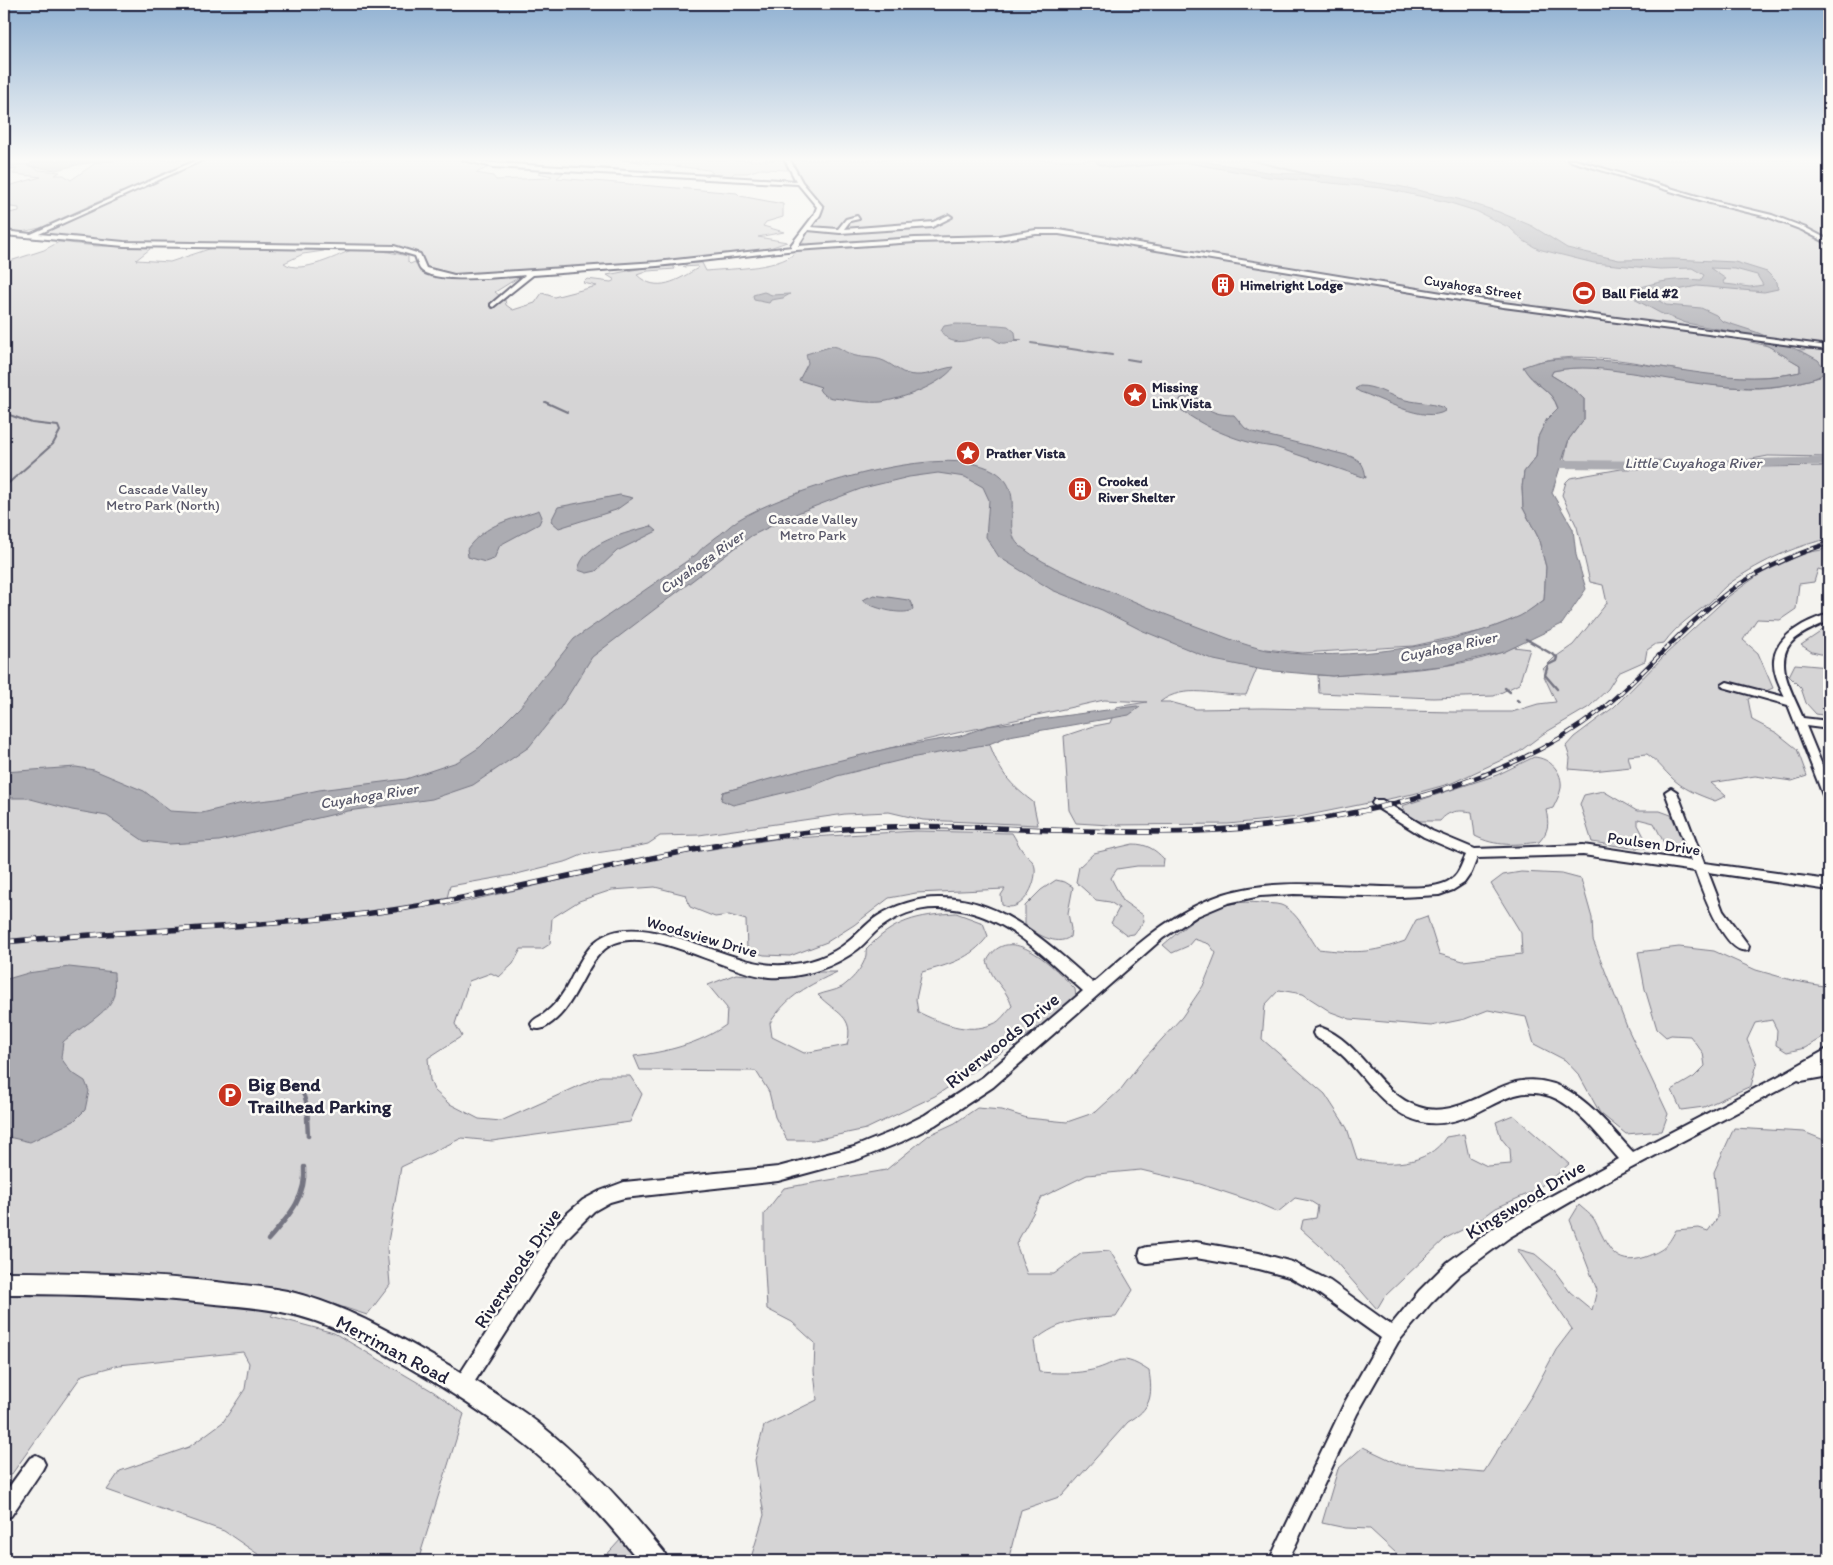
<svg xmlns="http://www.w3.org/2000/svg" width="1833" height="1565" font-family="Itim,sans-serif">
	<rect width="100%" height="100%" fill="#f4f3ef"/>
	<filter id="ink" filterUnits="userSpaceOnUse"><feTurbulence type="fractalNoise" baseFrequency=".02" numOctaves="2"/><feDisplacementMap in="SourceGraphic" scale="10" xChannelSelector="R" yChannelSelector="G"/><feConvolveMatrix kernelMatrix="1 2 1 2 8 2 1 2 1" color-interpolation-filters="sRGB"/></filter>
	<g filter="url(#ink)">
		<!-- green -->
		<g fill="#d5d4d5" stroke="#7c7b88" fill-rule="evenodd">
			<path d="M121,160H301L342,162L351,160H466L493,165L476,173L493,176L496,180L549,178L552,176L538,173C546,169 555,169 564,172L557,178L737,193L740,196L783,204V217L766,222L763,226L784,232L758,237L787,242L755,253L655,264L524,274L495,292L505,300L506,305L513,310L535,303L542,293L554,297L597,286L583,283L587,279L611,282L615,280L607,275L643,268L673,266L675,269L648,271L637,275C657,294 678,280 698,268L697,266L683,267L691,263H702L706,271C732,268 784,270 800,248L915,240L1011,238L1045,233L1075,235C1045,227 1019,235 988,237C931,240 874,242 816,246L806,245L803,243L794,244L817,215L820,207L800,183L788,160H1821V164L1829,167V348L1503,305L1090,237L1133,246L1451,299L1738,339L1768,346L1800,365V372C1765,380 1726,378 1690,372C1640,364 1572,346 1524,367C1531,385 1552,388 1558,409L1547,419L1538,437L1536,457L1524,472L1522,487L1523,508L1538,537L1546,567L1544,600L1522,616L1486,630L1413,646L1302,653L1265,649L1246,695C1217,696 1184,683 1160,702H1170L1196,709L1262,708L1453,712H1512L1538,704L1556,702L1544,676L1543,669L1554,658L1573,645L1607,603L1603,585L1590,582L1577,527L1562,495L1566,482L1570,478L1621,469L1829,466V539C1795,545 1754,565 1726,586C1720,591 1715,598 1709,603C1692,616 1677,625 1664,643L1656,644L1647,650L1645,661L1618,673L1608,689L1589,707L1543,734L1519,752L1452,783L1413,794L1299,817L1228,824L1110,825L1076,823L1069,810L1064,736L1094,726L1110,723L1116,707L1147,702L1104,700L890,748L723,792L722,797L791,784L840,772L899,756L939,741L986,734C998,768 1004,780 1033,802L1038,825L923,820L889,812L845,814L699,835L660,836L648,844L630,848L582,855L568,861L513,875L450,886L445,906L663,857L775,839L916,831L1012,833C1016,839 1019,847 1024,853C1028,858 1034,860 1035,868C1037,884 1022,915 1002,905L1001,895L1005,889L916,893L889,898L854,925L827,942L790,956L764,955L747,950L746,920L729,915L715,917L690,907L686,895L655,887L612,890L579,901L552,918L550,944L542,949H521L513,964L499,977L491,973L469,981L455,1024L462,1036L428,1058L430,1080L434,1090L448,1103L479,1119L501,1121L601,1076H630L642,1094L630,1122L492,1141L462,1138L401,1167L387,1248L390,1285L367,1315L290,1290L271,1316L334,1333L434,1392L464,1414L418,1561H268L224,1531L107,1490L120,1471L189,1447L223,1422L245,1389L249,1363L243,1352L119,1365L82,1375L4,1485V263L44,250L59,242L96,246H148L150,249L136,260L170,262L212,248L325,249L324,251L303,254L284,263C300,276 341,254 358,247L124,244L31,235L125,193L120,192L40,228L21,232L9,231L10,226H4V214L19,211V208L4,206V187L41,177L13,174L17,169L4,170V166L27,164L39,170L60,172L55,175H64L71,180L97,162ZM363,247L394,248L418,255L420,260L410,264L408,262V256Z"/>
			<path d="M622,160H785L790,170L760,169L747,173H734L729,178H723L722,175H704L713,173L709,170Z"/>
			<path d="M1816,349L1829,351V422L1824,423L1829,428V457L1768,456L1741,461L1698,463L1654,460L1624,462L1568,461L1564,459L1569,439L1584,419V399L1572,388L1551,375L1553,371C1610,358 1688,387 1749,388C1773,389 1797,383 1820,377L1807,354L1797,350Z"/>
			<path d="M1829,546V572L1818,569L1814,582L1799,584L1796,609L1780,620L1757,619L1743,640L1758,653L1773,688L1748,699L1752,720L1777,733L1797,749L1807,776L1792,781L1755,776L1711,783L1726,796L1715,801C1699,795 1682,789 1670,776C1661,767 1658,762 1647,754L1628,756L1631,767L1592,771L1569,769L1570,758L1566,746L1574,737L1614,707L1667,653L1729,596L1760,574L1804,553L1822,550Z"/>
			<path d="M1829,623V656L1812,652L1801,645L1819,633Z"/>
			<path d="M1514,647L1530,649L1519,684L1494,696L1433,698L1319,693L1318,675L1332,676C1385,671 1466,670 1514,647Z"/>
			<path d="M1795,664L1829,667V716L1816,714L1806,703L1801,688L1789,676Z"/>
			<path d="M1534,757C1550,758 1563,772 1561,788C1560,794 1556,802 1553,808L1546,810C1549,824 1549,831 1539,842C1516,845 1496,847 1475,836L1472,812C1459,810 1449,810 1440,821H1419L1406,816L1402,806L1497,775Z"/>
			<path d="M1603,791L1637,811H1660L1671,815L1687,850L1683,857H1676L1666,847L1654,823L1638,819V825L1650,848H1631L1592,842L1580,804L1584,795Z"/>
			<path d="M1133,844C1146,844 1155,849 1164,859L1163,866H1137L1117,869L1111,878L1123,901L1143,915L1144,921L1134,934L1127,935L1111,923L1119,908L1110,902L1096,900L1076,882L1079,867L1094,853Z"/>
			<path d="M1521,872L1562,874L1581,879L1592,918L1593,940L1627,1027L1668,1114L1662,1131L1626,1134L1600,1113L1579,1075L1565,1060L1534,1044L1526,1017L1488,1010L1465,1019L1431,1026L1350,1019L1331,1012L1303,994L1279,990L1265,1005L1262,1039L1325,1094L1347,1128L1357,1159C1386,1167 1428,1166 1446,1137L1464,1134L1469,1157L1487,1166L1511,1164L1510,1149L1501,1138L1496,1122L1513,1115L1569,1164L1553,1178L1532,1192L1496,1208L1474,1224L1446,1238L1384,1297L1377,1309L1328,1253L1301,1229L1303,1220L1316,1218L1318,1206L1310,1201L1295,1198L1278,1212L1255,1202L1200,1184L1141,1170L1087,1175L1042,1197L1016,1244L1027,1274H1054L1082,1253L1110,1251L1133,1290L1116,1317C1082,1319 1061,1319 1034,1341L1039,1372C1054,1373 1072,1374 1087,1371C1118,1366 1116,1349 1149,1371C1153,1396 1151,1409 1128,1422L1062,1496L1021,1510L1008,1561H750L764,1515L755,1460L764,1426L817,1400L814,1371L815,1343L792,1322L767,1309L764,1252V1214L784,1188L886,1170L929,1135L955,1123L977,1108L1002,1110L1027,1118L1067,1122L1096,1112L1121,1089L1143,1060L1182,1017L1203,986L1216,953L1209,944L1194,939L1188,946L1172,953L1163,945C1195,918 1217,898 1261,903C1267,904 1275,903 1281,905C1297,911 1308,935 1318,949C1355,953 1369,954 1405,941L1416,920L1427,916L1439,954L1463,961L1522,954L1521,933L1491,884L1503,875Z"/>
			<path d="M1056,880L1065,882L1073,887L1068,913L1071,929L1070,937C1056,947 1035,933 1025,925V906L1041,890Z"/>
			<path d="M956,913L983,923L988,936C971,959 948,965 922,972L916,999L918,1012C941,1023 967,1035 993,1024C1000,1022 1007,1011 1012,1006C1006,987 992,982 987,961C1009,919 1056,969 1075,989L1076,998L1037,1029L935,1096L866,1129L814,1140H787L775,1117L769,1092L756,1071L640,1070L634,1056C666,1052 699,1044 726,1025L727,1008L708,985L736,974L772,977L812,972H837C808,986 788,995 770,1023L772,1037L804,1053L847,1045C855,1015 836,1014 818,995C825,992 835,991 842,987C852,980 868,963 866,950C893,920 918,915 956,913Z"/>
			<path d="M1679,947L1714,951L1756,970L1795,981L1829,987V1033L1805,1048L1787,1052L1776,1045L1777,1030L1772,1020L1755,1023L1747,1040L1757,1064L1751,1086L1704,1107L1681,1110L1672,1090L1694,1077L1705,1066L1703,1053L1690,1036L1671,1035L1666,1037L1657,1029L1645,989L1638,952Z"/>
			<path d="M1734,1128L1804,1132L1829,1142V1561H1397L1396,1553L1370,1529L1346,1528L1322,1523L1338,1469L1363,1447L1401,1465L1484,1472L1532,1395L1556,1350L1572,1329L1517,1249L1535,1254L1554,1270L1570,1292L1592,1310L1597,1290L1570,1220L1579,1205C1584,1210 1592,1215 1595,1221C1607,1244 1613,1268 1645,1257C1664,1250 1667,1247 1676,1230L1699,1228L1708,1231L1718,1217L1714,1172Z"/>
			<path d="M622,1538L638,1561H601Z"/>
		</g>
		<!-- water -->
		<g fill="#acacb2" stroke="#757582" fill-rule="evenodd">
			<path d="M49,160H121L81,164L56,170L27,166L32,162Z"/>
			<path d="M1094,160H1131L1143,162L1196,160L1273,173L1322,175L1398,186L1458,199L1499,212L1532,226L1567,248L1619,260L1673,259L1735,262L1767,272L1777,282L1778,289L1764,292L1697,286L1673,291L1658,300L1666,305L1701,308L1716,315L1722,321L1756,332L1807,354L1818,360L1826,370C1819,379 1811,379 1800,382C1745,396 1687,381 1632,373C1606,369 1579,365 1553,371L1551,375L1572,388L1584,399V419L1569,439L1552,493L1573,529L1576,555L1586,589L1562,624L1504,652L1443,666L1332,676L1263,670L1214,660L1141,630L1102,610L1052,590L999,557L986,537L989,500L983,487L965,477L938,473L909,477L863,488L800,512L751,536L592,657L561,707L529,747L473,785L432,799L348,811L219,841L169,844L144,841L107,816L72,810L27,798H4V772L76,767L94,770L144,791L170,811L202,813L243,803L277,799L319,790L406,779L457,762L480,747L520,707L574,639L697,554C703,546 708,544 715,538C723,533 729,526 738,520C788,490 933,444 988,468C1032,487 998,528 1020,546C1049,569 1086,581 1119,595C1149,608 1179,620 1209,631C1230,639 1251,648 1274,651C1342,662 1457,646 1520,616C1528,612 1536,605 1544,600L1546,567L1538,537L1523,508L1522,487L1524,472L1536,457L1538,437L1547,419L1558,408C1552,389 1532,384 1523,367C1551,355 1581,359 1610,361C1674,365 1736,387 1800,372V365L1768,346L1735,332L1686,323L1660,313L1636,300V289C1657,281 1679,278 1701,280L1704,275L1692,268L1660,269L1594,263L1538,249L1524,241L1510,228L1476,211L1447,202L1382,188L1268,177L1188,163L1112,168L1098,164ZM1710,268L1735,269L1757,275L1763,285L1750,287L1725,284L1723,281L1726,279Z"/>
			<path d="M764,292L772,295L790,294L783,298L771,300L769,303L754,300L753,295Z"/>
			<path d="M956,324L998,325L1008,326L1015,332L1016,340C1003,345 1001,344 991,337C974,335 953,352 941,331L944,326Z"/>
			<path d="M833,346C840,347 843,351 850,354C861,359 873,356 884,361C895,366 902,375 916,375C930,376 940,368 954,367C941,385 902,399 881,402C869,403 854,401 842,399C833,398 823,398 819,389L821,387L799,380L808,363L806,354Z"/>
			<path d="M1360,386C1374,386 1385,393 1398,398C1413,403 1429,402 1444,408L1445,411C1425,424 1380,398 1360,392L1355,389Z"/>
			<path d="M1189,394L1196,395C1204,411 1217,415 1234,415L1245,428L1253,432L1350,456C1362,461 1364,465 1366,478L1275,447C1243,444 1207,429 1181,410L1180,399Z"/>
			<path d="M620,495L633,498L616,510L559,528L551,521L558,507Z"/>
			<path d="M539,510L542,517L539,524L500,545L494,559L485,562L468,557L467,549C486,523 511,520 539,510Z"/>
			<path d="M651,526L657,531L617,551L596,571L587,573L578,570C584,542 626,533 651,526Z"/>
			<path d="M874,595L908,600L912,603L913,610C901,616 872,608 862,600Z"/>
			<path d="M1137,706L1140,707L1129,715L1009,736L989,744L910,758L837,776L812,786L733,805L721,800L723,792L813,767L890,748L960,736L988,726Z"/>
			<path d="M69,967L114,972C114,981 116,992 112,1000C105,1015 76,1030 63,1042L61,1058L71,1072L85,1081L89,1091L85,1110L74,1121L30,1142L4,1136V980L28,973Z"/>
		</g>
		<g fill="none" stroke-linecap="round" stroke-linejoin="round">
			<!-- stream-far3 -->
			<g stroke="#757582" stroke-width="2">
				<path d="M1249,160L1319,177"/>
				<path d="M1016,340H1021"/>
				<path d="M1031,343L1112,355"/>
				<path d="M1127,359L1139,361"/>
				<path d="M545,402L567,412"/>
				<path d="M4,413L32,423L58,426L60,431L53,444L4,487"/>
			</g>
			<!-- stream-far2 -->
			<g stroke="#757582" stroke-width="2.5">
				<path d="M1526,639L1557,657L1556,661L1548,665L1545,675L1557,689"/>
				<path d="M1505,688L1510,692"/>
				<path d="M1517,700L1519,702"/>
			</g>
			<!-- stream-far1 -->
			<path stroke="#757582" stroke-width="4" d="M280,1079C303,1085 307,1096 308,1118"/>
			<!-- stream -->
			<g stroke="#757582" stroke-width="4.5">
				<path d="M307,1117L308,1136"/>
				<path d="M268,1240C287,1218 307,1198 304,1167"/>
			</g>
			<!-- river -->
			<path fill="#acacb2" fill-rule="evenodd" d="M1829,457V465L1671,469L1557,468L1551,464L1557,460L1671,461Z"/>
			<!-- minor casing -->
			<g stroke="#22223b" stroke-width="4">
				<g id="minor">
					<path d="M197,160H203L39,234L124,242L394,246L420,254L426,268L454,275L657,262L792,247L791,245L814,215L817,207L798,184L493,167L463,160L493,163L796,181L785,160H790L802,182L823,207L820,215L811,227L838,229L846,219L857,216L859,219L850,221L844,229L922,223L933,222L949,215L952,217L932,227L840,233L808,230L798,246L915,238L998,236L1036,230H1059L1503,303L1829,346V350L1503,307L1059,234H1036L998,240L915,242L796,250L657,266L533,275L493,307L491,306V304L525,275C504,277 435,284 421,270C418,267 417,260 415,256L394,250L124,246L4,235V231L31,234Z"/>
					<path d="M1568,160H1575L1714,201L1772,215L1806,228L1829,240V244L1802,230L1768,217L1710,203Z"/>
					<path d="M1829,614V621C1818,626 1805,631 1795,639C1770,659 1794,695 1803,718L1829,721V729L1806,726L1829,782V799L1823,795L1788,705L1723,687L1722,685L1727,682L1785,697C1780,686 1773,673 1774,660C1776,635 1808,620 1829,614Z"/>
					<path d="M1671,788L1677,792L1704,863L1829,880V890L1708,872L1723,911L1749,946L1748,950C1725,957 1701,887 1695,871L1583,855L1477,858L1471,873L1464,883L1453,890L1439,895L1401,897L1294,894L1260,896L1228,903L1197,916L1163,938L993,1087L935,1125L901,1142L859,1159L778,1181L624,1198L610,1202L594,1211L567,1238L468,1392L462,1395L456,1392L453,1386L456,1380L555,1226L569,1212L583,1200L600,1191L624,1182L778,1167L854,1147L891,1132L925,1115L983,1077L1083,991C1039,952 999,907 936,908C916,908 896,916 880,928C872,934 866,943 858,949C834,968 799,979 769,977C725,973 655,927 615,943C584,955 580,1006 547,1026C542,1029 539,1030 533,1028L531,1024C534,1018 540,1017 545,1013C553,1007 560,998 565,990C574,974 581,955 595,942C640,903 729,969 783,965C807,964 830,957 849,941C859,933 867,923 878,916C895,905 918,898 938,898C1002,897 1048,944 1093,983C1134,948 1172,911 1224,894C1275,878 1330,886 1383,887C1400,887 1431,890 1447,882C1459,876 1460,867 1466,855L1424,837L1374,806L1372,803L1374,800H1382L1432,831L1475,849L1583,845L1691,861L1665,792Z"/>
					<path d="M1320,1027C1362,1042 1378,1094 1419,1107C1436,1113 1455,1108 1471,1101C1486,1095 1500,1086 1516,1082C1568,1070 1602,1119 1633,1152L1779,1076L1829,1048V1061L1824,1065L1829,1064V1076L1801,1081L1798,1080L1605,1182L1510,1237L1460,1274L1431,1303L1398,1342L1357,1414L1288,1561H1269L1345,1402L1381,1338L1318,1293L1289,1277L1259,1269L1196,1258L1147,1263L1141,1261L1139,1255L1141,1249L1147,1247L1196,1242L1259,1253L1292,1262L1330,1281L1391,1325L1419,1291L1448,1262L1498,1225L1619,1159C1592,1129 1562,1082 1515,1095C1501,1099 1487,1108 1474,1114C1457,1121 1439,1126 1422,1122C1384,1113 1367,1078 1341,1054C1333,1047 1324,1042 1315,1037L1313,1033L1315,1029Z"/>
					<path d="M36,1455L42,1458L45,1464L42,1470L11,1516L4,1518V1494L30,1458Z"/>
				</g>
			</g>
			<!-- major casing -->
			<g stroke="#22223b" stroke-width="4">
				<path id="major" d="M4,1272C75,1272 145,1274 216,1282C239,1285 264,1286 287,1291C335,1302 380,1326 422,1350C461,1372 501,1395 537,1422C585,1460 626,1505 664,1552L668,1561H639C571,1474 505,1423 410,1368C371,1346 331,1322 286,1313C263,1308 239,1306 215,1304C145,1296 74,1294 4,1294Z"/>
			</g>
			<!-- minor -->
			<use href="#minor" fill="#fdfcf7" fill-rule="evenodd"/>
			<!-- major -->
			<use href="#major" fill="#fdfcf7" fill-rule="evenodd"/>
			<!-- rail-far1 casing -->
			<g stroke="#22223b" stroke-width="4.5">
				<path id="rail-far1" d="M1481,776C1523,760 1565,738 1601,710C1645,674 1681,628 1727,593C1757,570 1793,555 1829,543"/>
			</g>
			<!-- rail casing -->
			<g stroke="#22223b" stroke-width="5.5">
				<path id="rail" d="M4,942C134,929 264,929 393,910C540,888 682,843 830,830C934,821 1040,832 1145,832C1260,832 1377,817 1484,775"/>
			</g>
			<!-- rail-far1 -->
			<use href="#rail-far1" stroke="#fdfcf7" stroke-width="2.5" stroke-dasharray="8" stroke-linecap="butt"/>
			<!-- rail -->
			<use href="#rail" stroke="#fdfcf7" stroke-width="4" stroke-dasharray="11" stroke-linecap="butt"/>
		</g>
	</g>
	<!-- sky -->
	<linearGradient id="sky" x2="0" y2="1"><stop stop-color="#90b1d2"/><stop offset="0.42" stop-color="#fafaf8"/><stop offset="1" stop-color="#fafaf8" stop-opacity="0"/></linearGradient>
	<rect width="1833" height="379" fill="url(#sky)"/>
	<!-- icons -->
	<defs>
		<g id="building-disc" transform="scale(1.25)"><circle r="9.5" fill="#c8321e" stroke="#fdfcf7"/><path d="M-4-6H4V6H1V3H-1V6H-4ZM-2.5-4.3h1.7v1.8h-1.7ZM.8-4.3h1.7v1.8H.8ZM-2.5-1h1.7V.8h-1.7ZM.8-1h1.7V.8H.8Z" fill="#fff"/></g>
		<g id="stadium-disc" transform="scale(1.25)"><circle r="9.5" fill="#c8321e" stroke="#fdfcf7"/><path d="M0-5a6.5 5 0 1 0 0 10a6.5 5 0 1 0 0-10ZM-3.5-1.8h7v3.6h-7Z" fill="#fff"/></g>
		<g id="sight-disc" transform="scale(1.25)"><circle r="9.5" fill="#c8321e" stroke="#fdfcf7"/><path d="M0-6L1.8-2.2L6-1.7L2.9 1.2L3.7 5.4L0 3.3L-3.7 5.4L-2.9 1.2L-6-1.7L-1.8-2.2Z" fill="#fff"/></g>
		<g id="parking-disc" transform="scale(1.25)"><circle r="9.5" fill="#c8321e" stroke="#fdfcf7"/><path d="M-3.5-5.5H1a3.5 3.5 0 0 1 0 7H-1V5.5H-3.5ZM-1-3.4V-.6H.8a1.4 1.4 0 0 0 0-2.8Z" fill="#fff"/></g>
	</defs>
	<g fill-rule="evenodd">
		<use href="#building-disc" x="1223" y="285"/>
		<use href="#stadium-disc" x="1584" y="293"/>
		<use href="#sight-disc" x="1135" y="395"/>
		<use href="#sight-disc" x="968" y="453"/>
		<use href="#building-disc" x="1080" y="489"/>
		<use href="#parking-disc" x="230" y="1095"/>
	</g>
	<g text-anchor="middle" stroke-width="5" stroke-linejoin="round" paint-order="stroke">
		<!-- far-poi labels -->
		<g font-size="14" font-weight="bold" fill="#22223b" stroke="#fdfcf7" text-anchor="start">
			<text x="1240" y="290">Himelright Lodge</text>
			<text x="1602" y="298">Ball Field #2</text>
			<text x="1152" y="392">Missing<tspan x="1152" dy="16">Link Vista</tspan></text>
			<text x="986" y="458">Prather Vista</text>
			<text x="1098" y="486">Crooked<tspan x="1098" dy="16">River Shelter</tspan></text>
		</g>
		<!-- far-street labels -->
		<g font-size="14" fill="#22223b" stroke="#fdfcf7">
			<text transform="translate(1473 287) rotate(9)" y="5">Cuyahoga Street</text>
		</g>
		<!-- far-park labels -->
		<g font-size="14" fill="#585769" stroke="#fdfcf7">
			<text x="163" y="494">Cascade Valley<tspan x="163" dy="16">Metro Park (North)</tspan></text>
			<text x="813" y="524">Cascade Valley<tspan x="813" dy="16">Metro Park</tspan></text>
		</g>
		<!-- far-water labels -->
		<g font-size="15" font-style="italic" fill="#59596b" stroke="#fdfcf7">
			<text x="1693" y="468">Little Cuyahoga River</text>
			<text transform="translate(702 562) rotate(-35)" y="5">Cuyahoga River</text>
			<text transform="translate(1448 647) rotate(-12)" y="5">Cuyahoga River</text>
			<text transform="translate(369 796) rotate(-9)" y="5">Cuyahoga River</text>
		</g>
		<!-- street labels -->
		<g font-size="16" fill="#22223b" stroke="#fdfcf7">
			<text transform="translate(1654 843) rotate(8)" y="6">Poulsen Drive</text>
			<text transform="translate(702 936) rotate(16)" y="6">Woodsview Drive</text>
		</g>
		<!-- near-street labels -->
		<g font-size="19" fill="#22223b" stroke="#fdfcf7">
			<text transform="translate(1002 1040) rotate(-39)" y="7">Riverwoods Drive</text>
			<text transform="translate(1525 1199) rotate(-31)" y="7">Kingswood Drive</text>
			<text transform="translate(517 1268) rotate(-56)" y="7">Riverwoods Drive</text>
			<text transform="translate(393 1349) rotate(28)" y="7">Merriman Road</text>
		</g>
		<!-- near-poi labels -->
		<g font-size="19" font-weight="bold" fill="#22223b" stroke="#fdfcf7" text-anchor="start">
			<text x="248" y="1091">Big Bend<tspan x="248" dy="22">Trailhead Parking</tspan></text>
		</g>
	</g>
	<!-- margin -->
	<rect width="1833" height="1565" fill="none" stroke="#fdfcf7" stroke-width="20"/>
	<rect x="10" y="10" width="1813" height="1545" fill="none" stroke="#22223b" stroke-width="2" filter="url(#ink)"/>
</svg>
